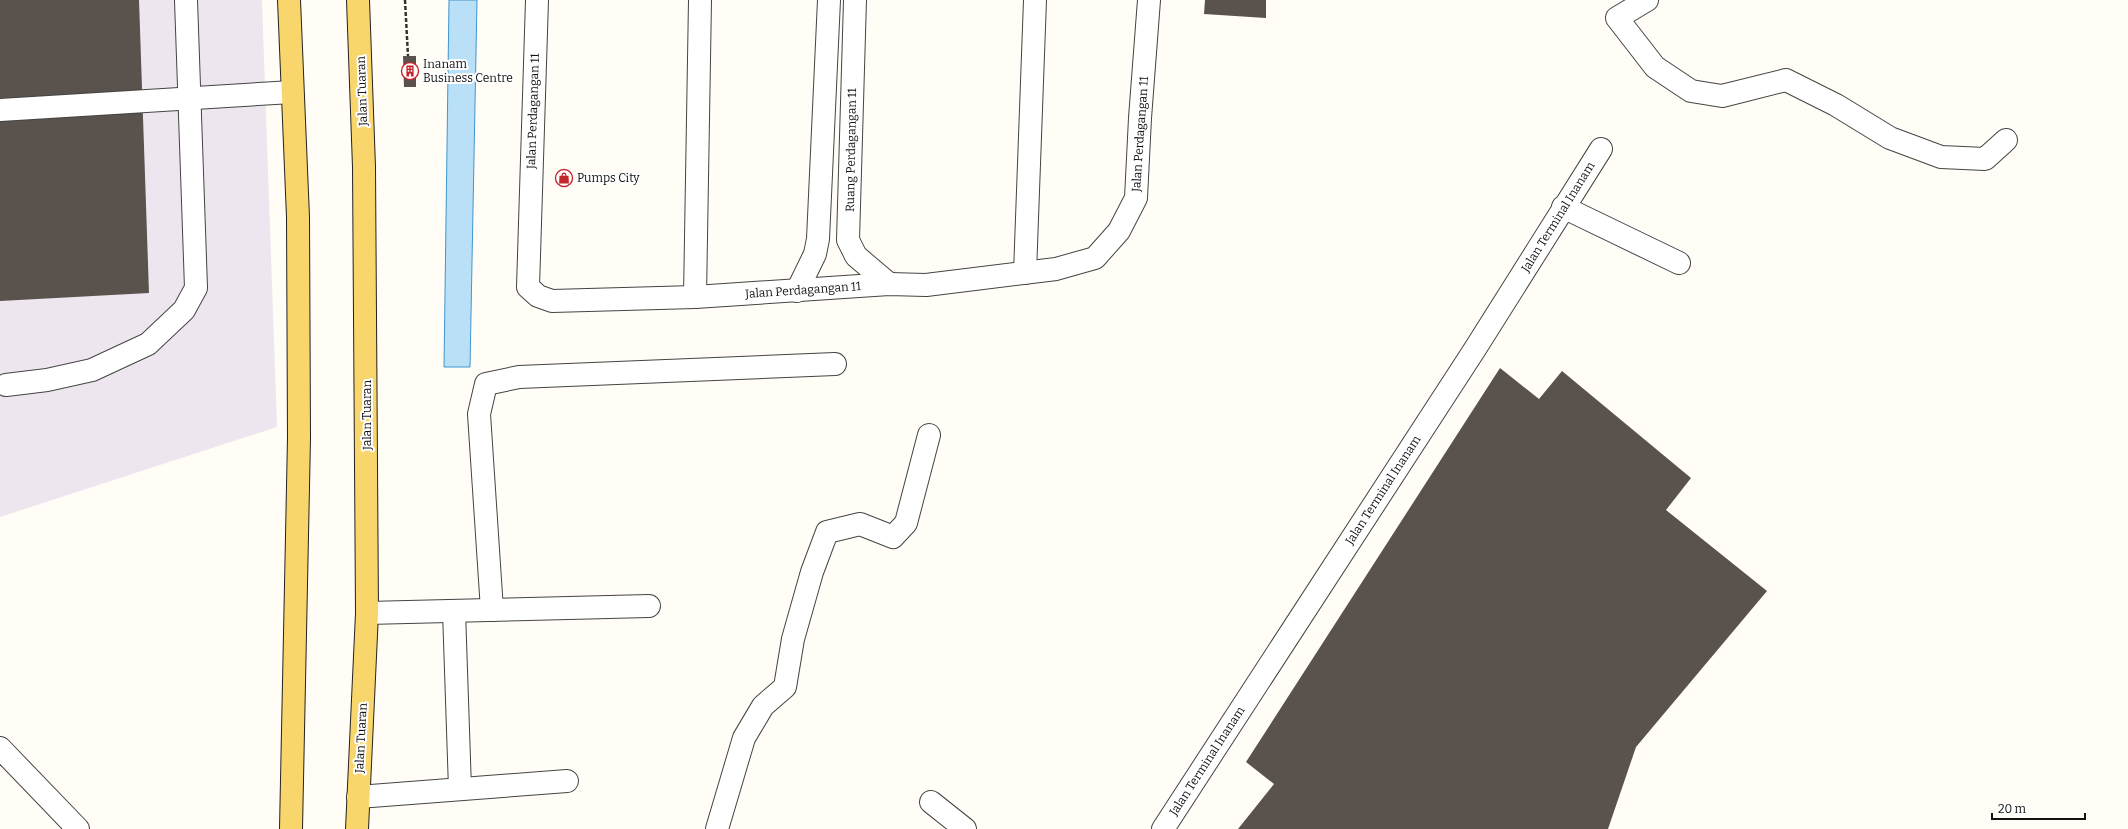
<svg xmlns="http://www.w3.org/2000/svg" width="2128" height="829" font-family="Bitter,serif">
	<rect width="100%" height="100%" fill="#fffdf5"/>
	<!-- industrial -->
	<path fill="#eee6ef" d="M0,0H262L277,427L0,517Z"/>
	<!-- water -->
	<path fill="#b9e0f7" stroke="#3f96cf" d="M449,0H477L470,367H444Z"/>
	<!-- building -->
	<g fill="#5a524d">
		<path d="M0,0H139L149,293L0,301Z"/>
		<path d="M1205,0H1266V18L1204,14Z"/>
		<path d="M403,56H416V87H404Z"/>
		<path d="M1500,368L1539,399L1562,371L1691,478L1666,510L1767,591L1636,747L1608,829H1238L1274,784L1246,762Z"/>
	</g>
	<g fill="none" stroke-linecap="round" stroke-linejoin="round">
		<!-- minor casing -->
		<g stroke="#444" stroke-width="24">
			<g id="minor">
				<path d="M537,0L528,287L538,296L552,301L695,297L889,284L926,285L1056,269L1095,258L1119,231L1136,198L1140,118L1149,0"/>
				<path d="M855,0L848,240L856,256L889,284"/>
				<path d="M1647,0L1617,18L1655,67L1691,91L1722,96L1786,80L1836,105L1890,138L1941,157L1985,159L2006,140"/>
				<path d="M0,110L292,92"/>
				<path d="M1563,207L1679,263"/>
				<path d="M1025,273L1035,0"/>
				<path d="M797,291L815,254L818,239L829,0"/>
				<path d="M695,297L700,0"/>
				<path d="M6,385L47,380L92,370L148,344L184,310L196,288L186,0"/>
				<path d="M492,610L479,414L486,384L519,377L835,364"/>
				<path d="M454,611L460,789"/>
				<path d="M367,613L649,606"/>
				<path d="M0,748L78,829"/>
				<path d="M358,797L567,781"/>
				<path d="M931,802L965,829"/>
				<path d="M717,829L744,738L763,706L785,687L793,639L812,572L827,532L860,524L893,537L906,523L929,435"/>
				<path d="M1163,829L1475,349L1601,149"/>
			</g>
		</g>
		<!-- major casing -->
		<g stroke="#222" stroke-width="24">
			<g id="major">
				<path d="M289,0L298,217L299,438L291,829"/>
				<path d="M357,829L367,613L364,167L358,0"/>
			</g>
		</g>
		<!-- path -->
		<path stroke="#333" stroke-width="2.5" stroke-dasharray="4 2" stroke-linecap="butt" d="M405,0L408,56"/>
		<!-- minor -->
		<use href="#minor" stroke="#fff" stroke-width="22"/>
		<!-- major -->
		<use href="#major" stroke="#f9d66b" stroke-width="22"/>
	</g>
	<!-- icons -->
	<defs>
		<g id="building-ring" transform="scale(0.9)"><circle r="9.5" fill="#fff" stroke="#c4262e" stroke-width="1.5"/><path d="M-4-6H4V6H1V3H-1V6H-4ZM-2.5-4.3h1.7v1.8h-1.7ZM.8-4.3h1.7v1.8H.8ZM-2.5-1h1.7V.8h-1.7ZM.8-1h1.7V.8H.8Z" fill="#c4262e"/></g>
		<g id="shop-ring" transform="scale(0.9)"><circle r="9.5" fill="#fff" stroke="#c4262e" stroke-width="1.5"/><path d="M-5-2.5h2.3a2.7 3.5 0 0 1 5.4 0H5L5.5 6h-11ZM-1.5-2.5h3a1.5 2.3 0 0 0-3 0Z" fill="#c4262e"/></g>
	</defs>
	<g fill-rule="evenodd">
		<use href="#building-ring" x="410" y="71"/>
		<use href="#shop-ring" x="564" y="178"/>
	</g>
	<g text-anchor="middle" stroke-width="4" stroke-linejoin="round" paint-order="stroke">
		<!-- poi labels -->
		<g font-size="12" fill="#111" stroke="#fff" text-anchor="start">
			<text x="423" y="68">Inanam<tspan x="423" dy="14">Business Centre</tspan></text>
			<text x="577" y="182">Pumps City</text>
		</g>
		<!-- street labels -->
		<g font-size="12" fill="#111" stroke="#fff">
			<text transform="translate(362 91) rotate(-92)" y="4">Jalan Tuaran</text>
			<text transform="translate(533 111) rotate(-88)" y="4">Jalan Perdagangan 11</text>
			<text transform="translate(1140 134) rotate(-86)" y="4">Jalan Perdagangan 11</text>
			<text transform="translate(851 150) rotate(-89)" y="4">Ruang Perdagangan 11</text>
			<text transform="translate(1558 217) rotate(-58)" y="4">Jalan Terminal Inanam</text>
			<text transform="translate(803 290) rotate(-4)" y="4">Jalan Perdagangan 11</text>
			<text transform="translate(367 415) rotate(-90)" y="4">Jalan Tuaran</text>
			<text transform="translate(1383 490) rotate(-57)" y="4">Jalan Terminal Inanam</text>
			<text transform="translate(361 738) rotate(-87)" y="4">Jalan Tuaran</text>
			<text transform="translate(1207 761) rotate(-57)" y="4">Jalan Terminal Inanam</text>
		</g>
	</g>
	<!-- scale -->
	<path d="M1992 813v6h93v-6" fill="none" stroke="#111111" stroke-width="2"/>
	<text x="1998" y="813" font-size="12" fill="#111111" stroke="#ffffff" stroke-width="3" paint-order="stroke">20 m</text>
</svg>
